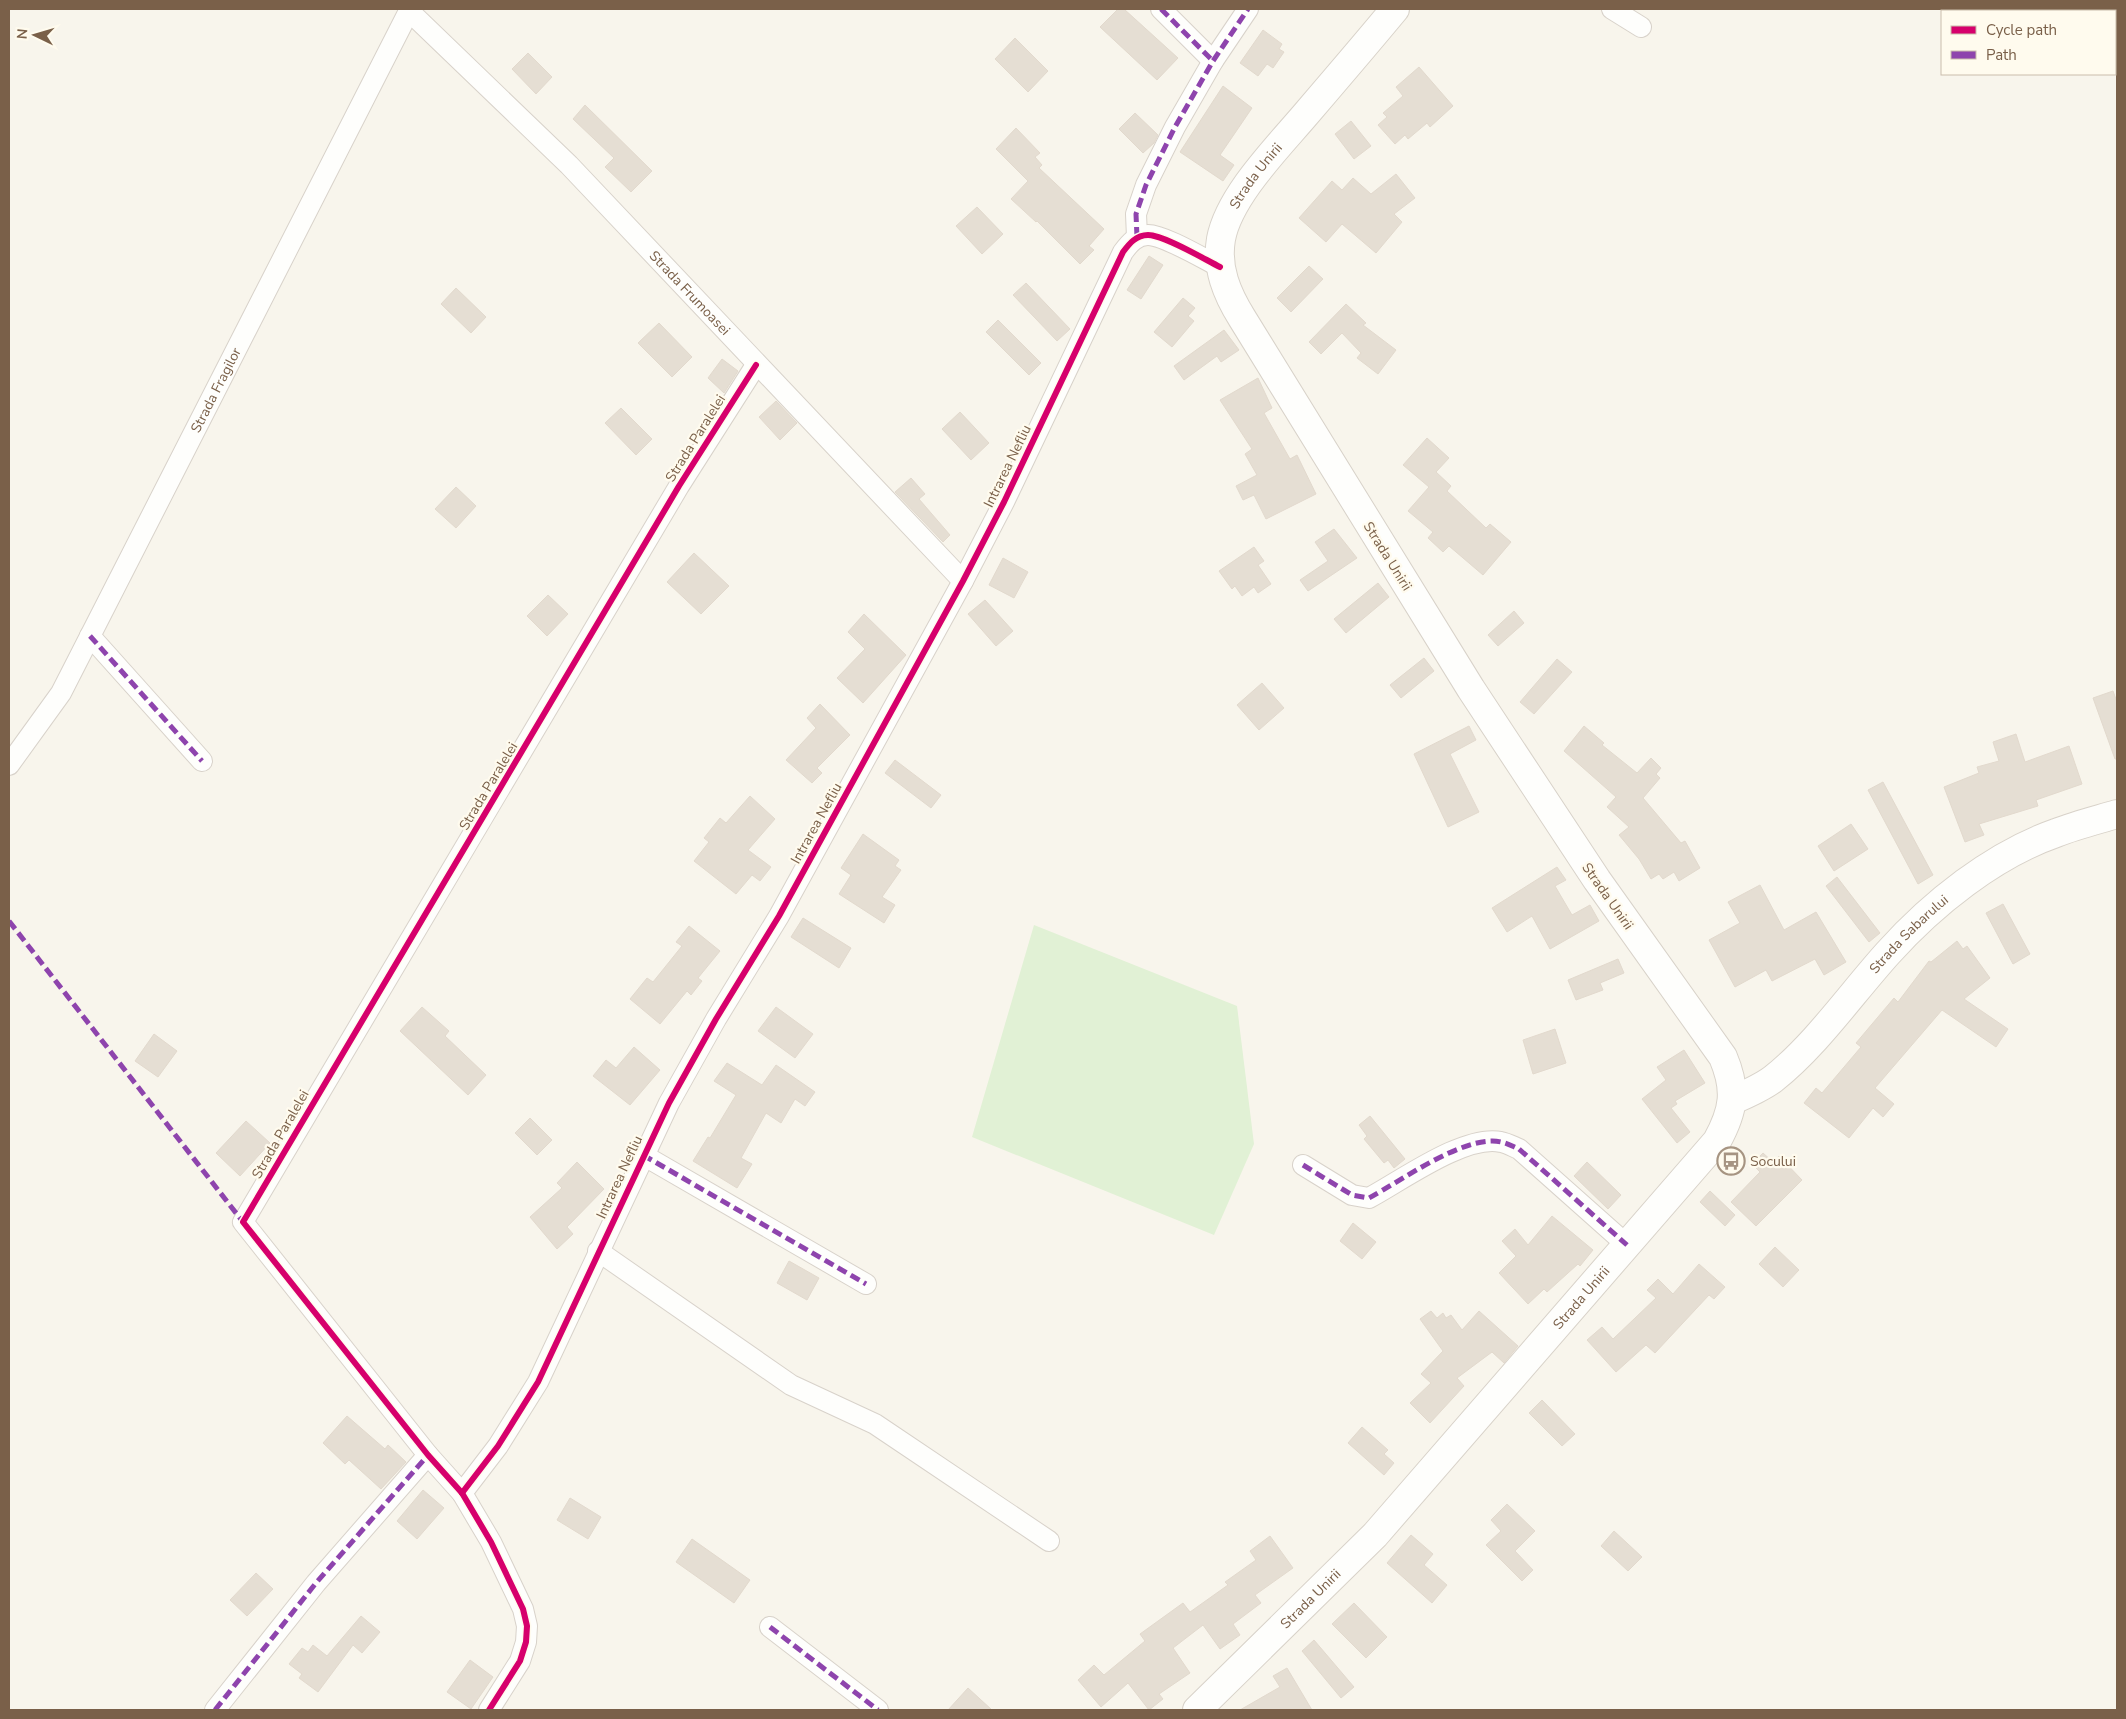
<svg xmlns="http://www.w3.org/2000/svg" width="2126" height="1719" font-family="'Nunito Sans',sans-serif">
	<rect width="100%" height="100%" fill="#f8f5ec"/>
	<!-- green -->
	<path fill="#e1f1d5" d="M1034,925L1237,1006L1254,1144L1214,1235L972,1137Z"/>
	<!-- building -->
	<g fill="#e5ded3" stroke="#e2d9cd">
		<path d="M1118,9H1124L1178,58L1157,80L1100,27Z"/>
		<path d="M1263,30L1282,44L1279,49L1284,52L1273,68L1267,64L1258,76L1240,63Z"/>
		<path d="M1015,38L1048,71L1028,92L995,59Z"/>
		<path d="M528,53L552,77L536,94L512,69Z"/>
		<path d="M1419,67L1453,106L1430,127L1427,123L1408,139L1405,135L1395,144L1378,125L1387,117L1383,113L1403,96L1396,87Z"/>
		<path d="M1223,86L1252,108L1220,155L1234,165L1223,181L1180,152Z"/>
		<path d="M585,105L652,171L631,192L605,167L614,158L573,119Z"/>
		<path d="M1135,113L1158,135L1154,143L1143,153L1119,129Z"/>
		<path d="M1351,121L1371,146L1354,159L1335,134Z"/>
		<path d="M1016,128L1040,153L1035,157L1042,165L1039,168L1104,229L1089,246L1094,250L1080,264L1037,221L1036,222L1011,199L1028,181L996,149Z"/>
		<path d="M1396,174L1415,198L1394,214L1402,222L1376,253L1342,224L1326,242L1299,218L1332,181L1342,190L1353,178L1371,194Z"/>
		<path d="M977,207L1003,234L982,254L956,226Z"/>
		<path d="M1149,256L1163,265L1141,299L1127,290Z"/>
		<path d="M1309,266L1323,279L1291,312L1277,298Z"/>
		<path d="M1026,283L1070,329L1057,341L1013,295Z"/>
		<path d="M456,288L486,317L471,333L441,304Z"/>
		<path d="M1183,298L1195,308L1188,316L1194,321L1172,347L1154,332Z"/>
		<path d="M1346,304L1366,323L1363,325L1396,350L1378,374L1357,358L1361,353L1342,333L1321,354L1309,342Z"/>
		<path d="M998,320L1041,363L1029,375L986,332Z"/>
		<path d="M659,323L692,357L672,377L638,343Z"/>
		<path d="M1224,330L1239,350L1221,362L1217,356L1184,380L1174,366Z"/>
		<path d="M722,359L738,371L724,393L708,378Z"/>
		<path d="M1258,378L1272,408L1264,413L1290,459L1297,455L1316,494L1266,519L1254,495L1243,500L1236,486L1257,475L1245,454L1252,449L1220,400Z"/>
		<path d="M776,401L797,423L780,440L759,417Z"/>
		<path d="M621,408L652,439L636,455L605,423Z"/>
		<path d="M960,412L989,443L971,460L942,429Z"/>
		<path d="M1427,438L1449,458L1436,472L1451,486L1447,491L1486,528L1490,524L1511,542L1483,575L1449,546L1443,552L1428,538L1433,532L1408,511L1429,487L1403,465Z"/>
		<path d="M911,478L925,494L919,499L950,535L943,542L895,492Z"/>
		<path d="M456,487L476,506L456,528L435,509Z"/>
		<path d="M1334,529L1357,558L1308,591L1300,580L1328,561L1315,542Z"/>
		<path d="M1254,547L1264,561L1258,565L1271,584L1258,593L1254,587L1242,596L1235,586L1232,589L1219,571Z"/>
		<path d="M694,553L729,586L701,614L667,582Z"/>
		<path d="M1003,558L1028,572L1014,598L989,585Z"/>
		<path d="M1378,583L1389,597L1346,633L1334,619Z"/>
		<path d="M548,595L568,614L547,636L527,616Z"/>
		<path d="M985,600L1013,631L996,646L968,614Z"/>
		<path d="M1514,611L1524,623L1498,646L1488,635Z"/>
		<path d="M864,614L906,655L863,703L837,678L865,649L848,632Z"/>
		<path d="M1424,658L1434,671L1401,698L1390,685Z"/>
		<path d="M1557,659L1572,672L1534,714L1520,702Z"/>
		<path d="M1262,683L1284,708L1259,730L1237,705Z"/>
		<path d="M2113,691L2117,702V759H2115L2093,698Z"/>
		<path d="M820,704L850,735L817,768L822,773L812,783L786,760L816,728L807,718Z"/>
		<path d="M1469,726L1476,740L1450,754L1479,812L1448,827L1414,754Z"/>
		<path d="M1584,726L1604,743L1602,745L1637,773L1651,758L1661,768L1656,774L1660,778L1643,798L1681,843L1685,841L1700,868L1679,881L1674,872L1663,879L1659,874L1651,879L1639,859L1619,835L1629,827L1607,807L1616,797L1564,751Z"/>
		<path d="M2016,734L2025,762L2069,746L2082,784L2036,800L2038,806L1979,824L1984,835L1965,842L1944,787L1979,773L1977,767L1999,761L1993,742Z"/>
		<path d="M895,760L941,795L931,808L885,773Z"/>
		<path d="M1883,782L1933,875L1918,884L1868,790Z"/>
		<path d="M750,796L775,819L748,850L771,867L760,881L752,875L736,894L694,861L709,842L704,838L720,818L726,823Z"/>
		<path d="M1851,824L1868,849L1834,871L1818,846Z"/>
		<path d="M863,834L899,860L895,866L901,870L882,897L895,905L884,923L839,894L851,875L841,868Z"/>
		<path d="M1557,867L1566,880L1555,886L1572,915L1590,905L1599,921L1550,949L1532,916L1507,932L1492,908Z"/>
		<path d="M1837,877L1880,933L1869,942L1826,886Z"/>
		<path d="M1760,885L1784,930L1816,912L1846,962L1824,975L1815,959L1772,981L1766,970L1735,987L1709,940L1740,923L1728,902Z"/>
		<path d="M2003,904L2030,954L2013,964L1986,913Z"/>
		<path d="M803,918L851,948L839,968L791,937Z"/>
		<path d="M689,926L720,951L698,978L702,981L691,995L687,991L660,1024L630,999L647,978L653,982L682,946L676,942Z"/>
		<path d="M1957,941L1963,949L1967,946L1990,978L1964,999L2008,1029L1996,1047L1942,1010L1875,1088L1894,1104L1883,1117L1873,1108L1849,1138L1804,1103L1816,1088L1822,1093L1861,1047L1856,1043L1894,998L1898,1002L1929,961L1931,962Z"/>
		<path d="M1618,959L1624,973L1600,983L1603,990L1576,1000L1568,980Z"/>
		<path d="M422,1007L449,1031L445,1036L486,1075L468,1095L400,1031Z"/>
		<path d="M776,1007L813,1034L795,1058L758,1031Z"/>
		<path d="M1555,1029L1566,1063L1533,1074L1523,1040Z"/>
		<path d="M154,1034L177,1051L158,1077L135,1061Z"/>
		<path d="M634,1047L660,1070L630,1105L593,1076L606,1060L616,1068Z"/>
		<path d="M1684,1050L1705,1083L1675,1101L1677,1104L1671,1108L1690,1132L1677,1143L1642,1099L1666,1080L1657,1067Z"/>
		<path d="M727,1063L762,1085L776,1065L815,1092L805,1106L795,1099L781,1123L766,1113L741,1158L752,1164L737,1188L693,1161L708,1137L710,1138L736,1095L714,1081Z"/>
		<path d="M1370,1116L1405,1159L1394,1168L1388,1160L1384,1163L1364,1139L1367,1136L1359,1125Z"/>
		<path d="M530,1118L552,1140L537,1155L515,1133Z"/>
		<path d="M246,1121L270,1143L240,1176L216,1153Z"/>
		<path d="M1763,1153L1773,1162L1779,1156L1802,1180L1756,1226L1731,1202L1760,1172L1752,1164Z"/>
		<path d="M577,1162L604,1189L567,1227L573,1234L557,1249L530,1217L562,1188L557,1183Z"/>
		<path d="M1587,1162L1621,1195L1608,1209L1574,1176Z"/>
		<path d="M1710,1191L1735,1215L1725,1226L1700,1202Z"/>
		<path d="M1552,1216L1593,1250L1580,1266L1578,1264L1547,1292L1544,1289L1528,1304L1499,1273L1516,1256L1502,1241L1515,1229L1528,1245Z"/>
		<path d="M1353,1223L1376,1242L1362,1259L1340,1241Z"/>
		<path d="M1775,1247L1799,1270L1783,1287L1759,1264Z"/>
		<path d="M789,1261L819,1278L807,1300L777,1283Z"/>
		<path d="M1699,1264L1725,1287L1714,1299L1709,1295L1655,1353L1646,1345L1616,1372L1587,1340L1602,1327L1613,1339L1656,1298L1647,1290L1658,1279L1673,1294Z"/>
		<path d="M1431,1311L1437,1318L1443,1313L1446,1318L1451,1315L1462,1330L1479,1311L1518,1346L1504,1363L1492,1352L1457,1378L1464,1386L1430,1423L1410,1403L1431,1383L1421,1374L1443,1351L1420,1319Z"/>
		<path d="M1542,1400L1575,1434L1562,1446L1529,1413Z"/>
		<path d="M347,1416L385,1449L388,1445L406,1462L381,1489L349,1460L345,1464L323,1443Z"/>
		<path d="M1362,1427L1388,1450L1384,1454L1394,1463L1384,1475L1348,1443Z"/>
		<path d="M423,1490L444,1508L417,1539L397,1521Z"/>
		<path d="M570,1498L601,1517L588,1539L557,1520Z"/>
		<path d="M1507,1504L1535,1531L1515,1551L1533,1570L1522,1581L1486,1545L1501,1531L1491,1520Z"/>
		<path d="M1614,1531L1642,1557L1628,1571L1601,1546Z"/>
		<path d="M1411,1535L1433,1554L1424,1565L1447,1585L1432,1603L1387,1563Z"/>
		<path d="M1270,1536L1293,1568L1255,1595L1261,1603L1233,1624L1240,1635L1220,1649L1203,1625L1173,1648L1190,1673L1159,1694L1163,1699L1149,1710L1128,1683L1101,1707L1078,1680L1094,1665L1104,1675L1145,1641L1140,1634L1183,1603L1190,1612L1228,1585L1225,1582L1256,1560L1250,1551Z"/>
		<path d="M692,1539L750,1580L734,1603L676,1562Z"/>
		<path d="M256,1573L273,1589L247,1616L230,1600Z"/>
		<path d="M1354,1603L1387,1637L1366,1658L1332,1624Z"/>
		<path d="M361,1616L380,1632L362,1653L353,1645L318,1692L299,1678L302,1674L289,1664L302,1648L308,1652L313,1645L327,1656Z"/>
		<path d="M1314,1640L1354,1687L1341,1698L1302,1651Z"/>
		<path d="M470,1660L493,1677L471,1709L447,1692Z"/>
		<path d="M1287,1668L1312,1710H1240L1280,1687L1273,1676Z"/>
		<path d="M968,1688L992,1710H948Z"/>
	</g>
	<g fill="none" stroke-linecap="round" stroke-linejoin="round">
		<!-- street casing -->
		<g stroke="#d8d2ca" stroke-width="22">
			<g id="street">
				<path d="M1161,9L1213,61"/>
				<path d="M1612,9L1641,27"/>
				<path id="s1" d="M409,11L569,165L963,581"/>
				<path d="M1137,237L1136,214L1146,185L1175,127L1213,61L1248,9"/>
				<path d="M90,636L202,761"/>
				<path id="s2" d="M9,765L61,693L410,9"/>
				<path d="M643,1155L866,1284"/>
				<path d="M1303,1165L1352,1195L1369,1198C1401,1181 1465,1134 1501,1142C1507,1143 1514,1147 1519,1149L1627,1245"/>
				<path d="M598,1251L791,1385L875,1424L1049,1541"/>
				<path d="M462,1493L498,1446L538,1382L669,1103L716,1019L779,916L963,581L1004,502L1123,252C1129,244 1136,235 1148,235C1164,235 1204,259 1220,267"/>
				<path d="M770,1627L878,1710"/>
				<path d="M215,1710L316,1583L428,1455"/>
				<path d="M489,1710L520,1661L526,1642L527,1626L523,1609L491,1542L462,1493L428,1455L243,1222L679,486L756,365"/>
			</g>
		</g>
		<!-- secondary casing -->
		<g stroke="#d8d2c9" stroke-width="30">
			<g id="secondary">
				<path id="s3" d="M1733,1100C1747,1094 1761,1088 1773,1079C1816,1045 1851,994 1888,953C1932,904 1993,855 2056,833C2076,825 2097,820 2117,814"/>
				<path id="s4" d="M1197,1710L1375,1535L1717,1141C1734,1110 1737,1090 1723,1057L1597,880L1471,689L1242,318C1227,294 1216,268 1221,239C1229,196 1278,147 1306,114C1336,79 1366,44 1395,9"/>
			</g>
		</g>
		<!-- street -->
		<use href="#street" stroke="#fefefc" stroke-width="20"/>
		<!-- secondary -->
		<use href="#secondary" stroke="#fefefc" stroke-width="28"/>
		<!-- quiet -->
		<g stroke="#8e44ad" stroke-width="5" stroke-dasharray="10 5" stroke-linecap="butt">
			<path d="M1161,9L1213,61"/>
			<path d="M1137,237L1136,214L1146,185L1175,127L1213,61L1248,9"/>
			<path d="M90,636L202,761"/>
			<path d="M9,921L243,1222"/>
			<path d="M643,1155L866,1284"/>
			<path d="M1303,1165L1352,1195L1369,1198C1401,1181 1465,1134 1501,1142C1507,1143 1514,1147 1519,1149L1627,1245"/>
			<path d="M770,1627L878,1710"/>
			<path d="M215,1710L316,1583L428,1455"/>
		</g>
		<!-- cycleway casing -->
		<g stroke="#fffbee" stroke-width="9">
			<g id="cycleway">
				<path d="M462,1493L498,1446L538,1382L669,1103L716,1019L779,916L963,581L1004,502L1123,252C1129,244 1136,235 1148,235C1164,235 1204,259 1220,267"/>
				<path d="M489,1710L520,1661L526,1642L527,1626L523,1609L491,1542L462,1493L428,1455L243,1222L679,486L756,365"/>
			</g>
		</g>
		<!-- cycleway -->
		<use href="#cycleway" stroke="#d6006c" stroke-width="6"/>
	</g>
	<!-- icons -->
	<defs>
		<g id="bus-ring" transform="scale(1.4375)"><circle r="9.5" fill="#fffbee" stroke="#a69482" stroke-width="1.5"/><path d="M-5-6H5V4H4V6H2V4H-2V6H-4V4H-5ZM-3.5-4V0h7V-4ZM-3.5 1.2v1.5H-2V1.2ZM2 1.2v1.5H3.5V1.2Z" fill="#a69482"/></g>
	</defs>
	<g fill-rule="evenodd">
		<use href="#bus-ring" x="1731" y="1161"/>
	</g>
	<g text-anchor="middle" stroke-width="4.5" stroke-linejoin="round" paint-order="stroke">
		<!-- street labels -->
		<g font-size="14" fill="#7a6049" stroke="#fffbee">
			<text dy="5" stroke="none"><textPath href="#s4" startOffset="1898">Strada Unirii</textPath></text>
			<text dy="5" stroke="none"><textPath href="#s1" startOffset="398">Strada Frumoasei</textPath></text>
			<text dy="5" stroke="none"><textPath href="#s2" startOffset="429">Strada Fragilor</textPath></text>
			<text transform="translate(695 438) rotate(-58)" y="5">Strada Paralelei</text>
			<text transform="translate(1007 466) rotate(-64)" y="5">Intrarea Nefliu</text>
			<text transform="translate(1388 556) rotate(58)" y="5">Strada Unirii</text>
			<text transform="translate(488 786) rotate(-59)" y="5">Strada Paralelei</text>
			<text transform="translate(816 823) rotate(-61)" y="5">Intrarea Nefliu</text>
			<text transform="translate(1608 896) rotate(55)" y="5">Strada Unirii</text>
			<text dy="5" stroke="none"><textPath href="#s3" startOffset="244">Strada Sabarului</textPath></text>
			<text transform="translate(280 1134) rotate(-60)" y="5">Strada Paralelei</text>
			<text transform="translate(619 1177) rotate(-65)" y="5">Intrarea Nefliu</text>
			<text dy="5" stroke="none"><textPath href="#s4" startOffset="564">Strada Unirii</textPath></text>
			<text dy="5" stroke="none"><textPath href="#s4" startOffset="159">Strada Unirii</textPath></text>
		</g>
		<!-- poi labels -->
		<g font-size="14" fill="#7a6049" stroke="#fffbee" text-anchor="start">
			<text x="1750" y="1166">Socului</text>
		</g>
	</g>
	<!-- border -->
	<rect width="2126" height="1719" fill="none" stroke="#7a6049" stroke-width="20"/>
	<!-- legend -->
	<rect x="1941" y="10" width="175" height="65" fill="#fffbee" stroke="#cabdac"/>
	<rect x="1951" y="26" width="25" height="8" fill="#d6006c" stroke="#cabdac"/>
	<text x="1986" y="35" font-size="15" fill="#7a6049">Cycle path</text>
	<rect x="1951" y="51" width="25" height="8" fill="#8e44ad" stroke="#cabdac"/>
	<text x="1986" y="60" font-size="15" fill="#7a6049">Path</text>
	<!-- north arrow -->
	<g transform="translate(35 35) rotate(275)" stroke="#fffbee" stroke-width="4" paint-order="stroke">
	<path d="M0-4L9 19L0 12L-9 19Z" fill="#7a6049"/>
	<text y="-8" font-size="14" font-weight="bold" text-anchor="middle" fill="#7a6049">N</text>
	</g>
</svg>
